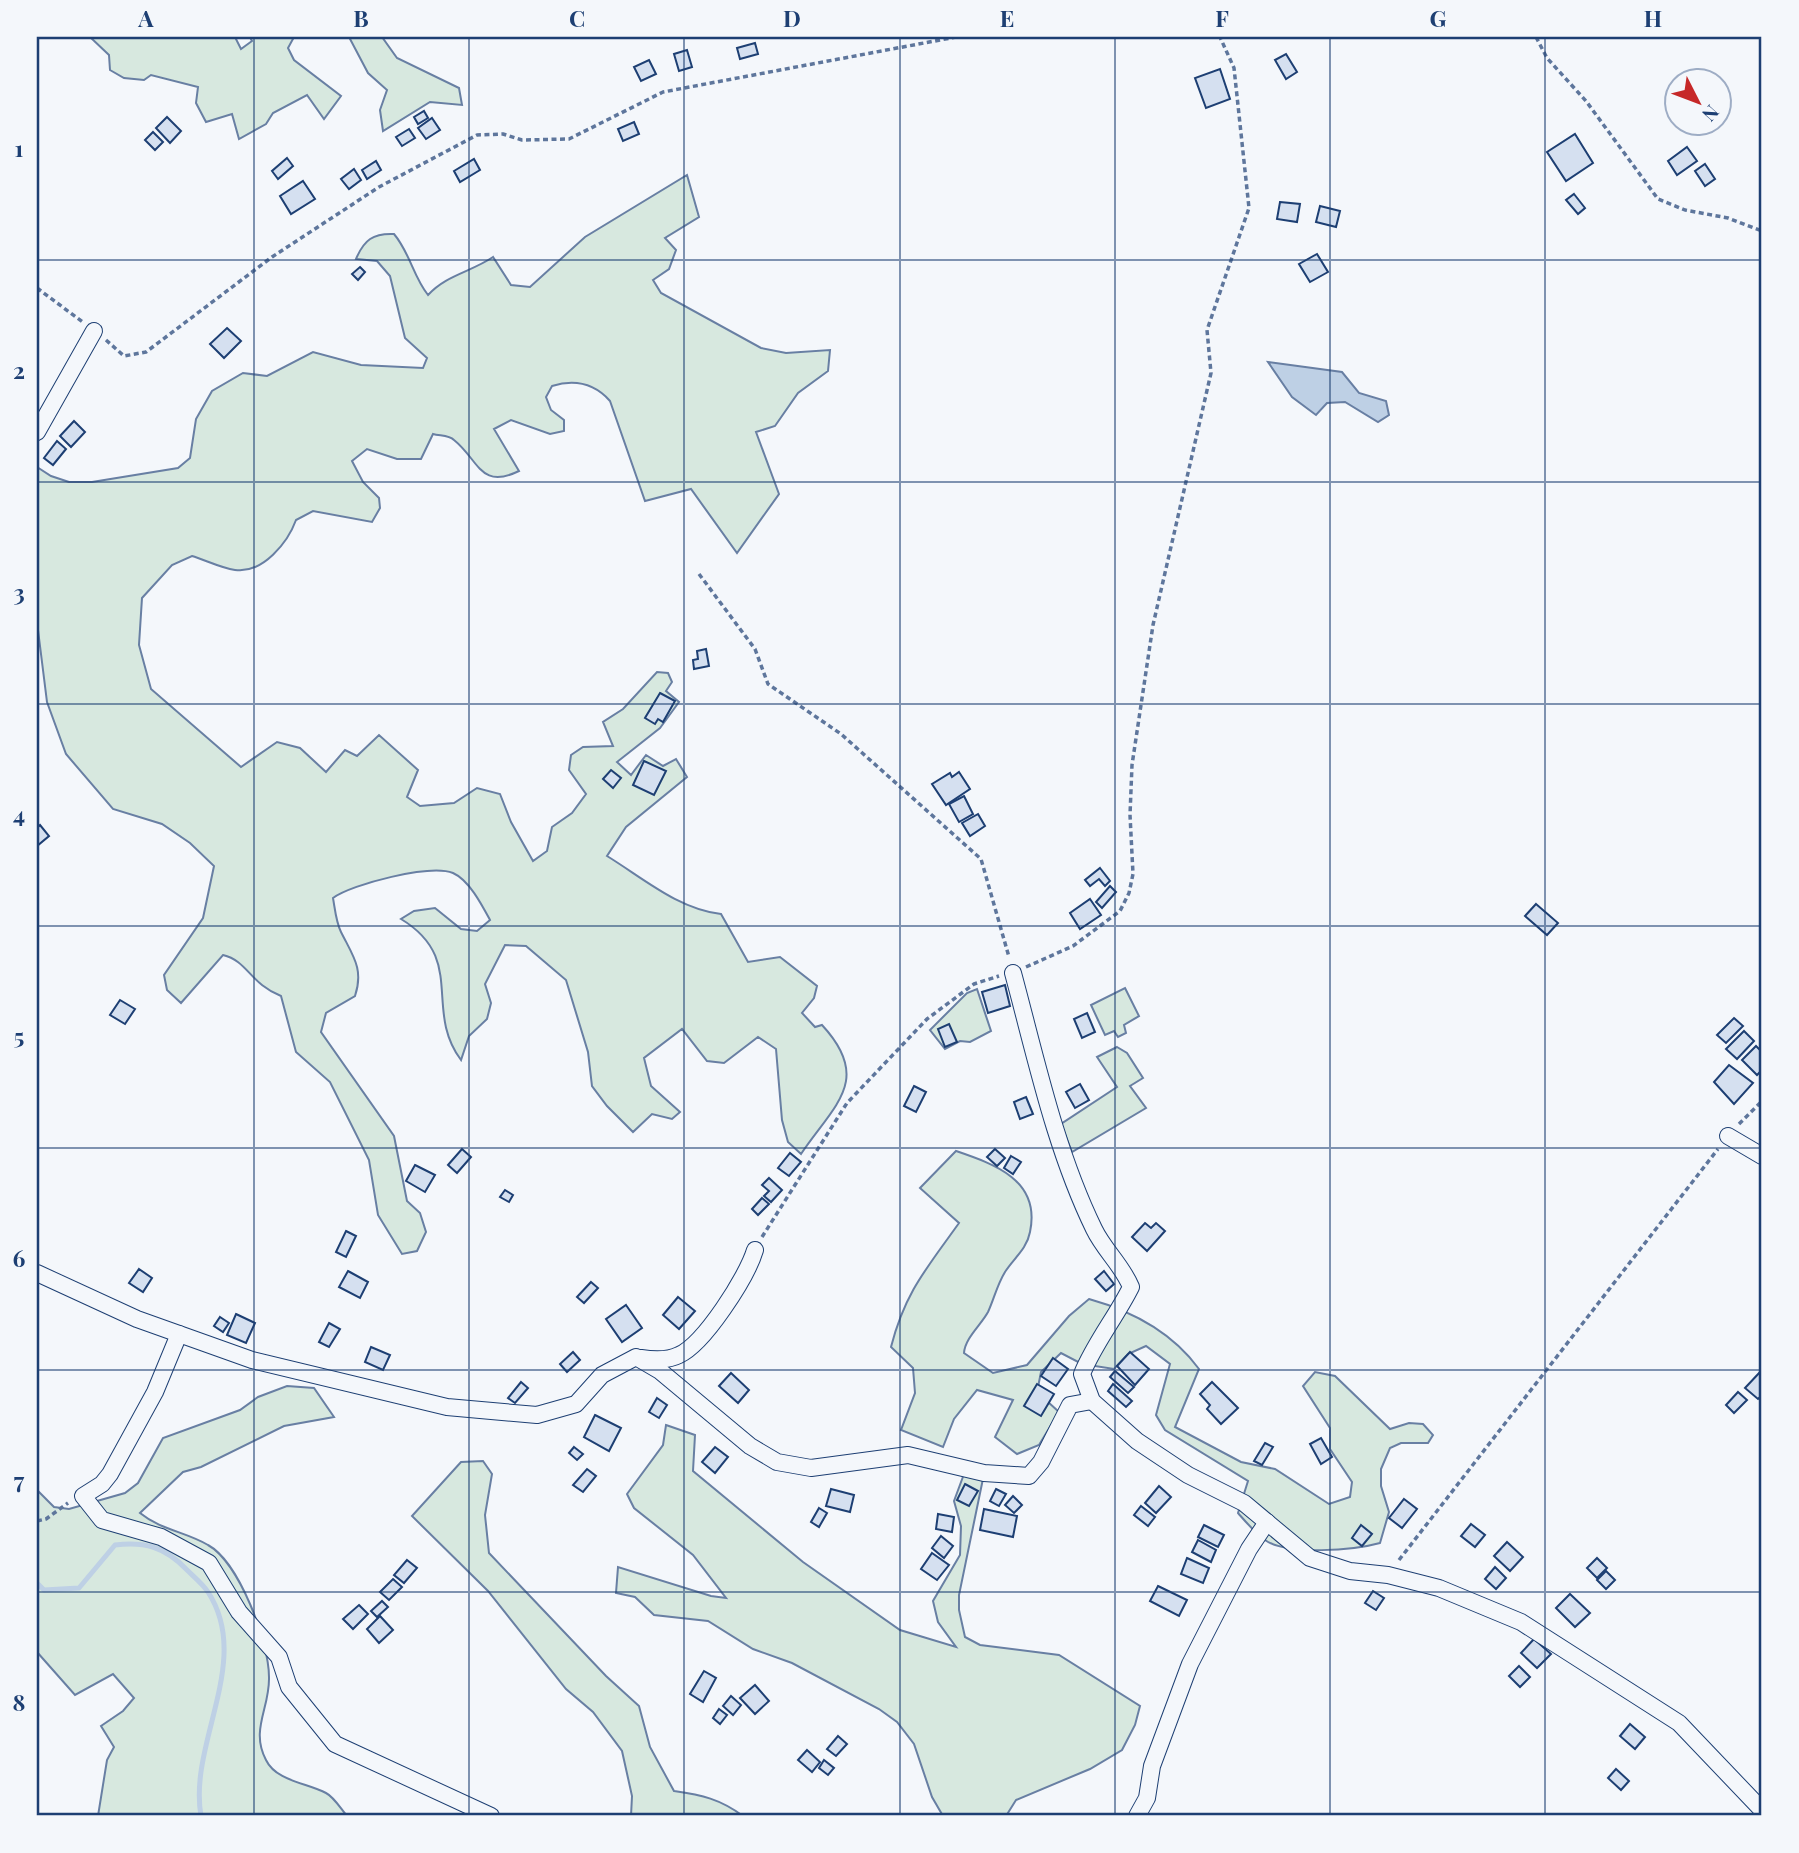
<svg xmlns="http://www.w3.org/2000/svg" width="1799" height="1853" font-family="'Playfair Display',serif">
	<rect width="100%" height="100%" fill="#f4f7fb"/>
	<!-- green -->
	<g fill="#d7e8df" stroke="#687fa3" stroke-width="2">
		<path d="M90,37H235L241,49L252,41L250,37H294L288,48L294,60L341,96L324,119L307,95L273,113L266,124L239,139L232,114L206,122L196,103L198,87L151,75L144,80L124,78L110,70L109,55Z"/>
		<path d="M349,37H382L397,58L459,88L462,105L430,102L383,131L380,110L387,90L368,73Z"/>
		<path d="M687,175L699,217L665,238L676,250L669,269L653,280L661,293L761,348L786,353L830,350L828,371L798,393L775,426L756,432L779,494L737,553L691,489L645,501L610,401C594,383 575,379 552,386L546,397L551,410L564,420V431L550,434L511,420L494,429L519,471C480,490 479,460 454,440C449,435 440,436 433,434L421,459H397L367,449L352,461L363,482L379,498L380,508L372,522L313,511L296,520C288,542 263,574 235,570C221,568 205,560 192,556L172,565L142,598L139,645L151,689L241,767L277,742L300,748L326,772L345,750L357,756L379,735L418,770L407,797L420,806L454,803L477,788L500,794L511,822L533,861L547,851L552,827L572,813L586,794L569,770L571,755L583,747L613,746L603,722L623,709L657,672L668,673L672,682L666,691L679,702L660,728L617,762L631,775L646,755L663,766L676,759L687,777L626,827L607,856C643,878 678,909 721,914L748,962L780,957L817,986L814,998L802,1013L815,1027L822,1025C873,1080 834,1105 801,1154L788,1142L782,1120L776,1049L758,1037L724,1063L707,1061L682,1029L644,1058L651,1086L680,1112L672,1119L652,1114L633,1132L607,1106L592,1086L588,1052L566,980L526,946L505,945L485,984L491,1003L487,1019L469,1036L461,1060C423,1009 467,959 401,919L414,911L435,908L461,929L477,931L490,920C482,905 469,880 453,873C430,864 352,884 333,898C335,909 336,922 341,932C353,956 364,969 355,996L326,1013L321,1032L394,1136L407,1201L420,1213L426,1232L417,1251L402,1254L378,1215L369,1160L330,1082L296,1052L281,996C250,984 248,961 223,955L181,1003L167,990L164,975L203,918L214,866L190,843L162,824L113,809L66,754L47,702L37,622V467L51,476L69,482H92L178,468L190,458L196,419L212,391L243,373L267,376L313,352L361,365L423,368L427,358L405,338L390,276L377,261L356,259C364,240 373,233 394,234C410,253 413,276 428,295C446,275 471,272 493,257L511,285L530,287L585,237Z"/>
		<path d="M1125,988L1139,1016L1124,1025L1126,1033L1118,1037L1114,1031L1105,1035L1091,1005Z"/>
		<path d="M977,989L991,1031L970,1042L960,1041L945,1049L930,1030L967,993Z"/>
		<path d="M1117,1047L1127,1053L1143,1078L1130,1086L1146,1108L1072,1152L1061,1124L1117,1087L1097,1057Z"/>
		<path d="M956,1151C994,1164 1041,1180 1030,1232C1027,1249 1013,1259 1005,1272C997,1285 994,1299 988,1312C981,1325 965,1338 964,1353L993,1373L1027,1365L1069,1316L1089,1299C1132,1311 1172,1332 1199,1369L1175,1427L1241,1462L1275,1469L1329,1504L1350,1497L1352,1482L1330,1449V1428L1303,1386L1315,1372L1335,1376L1390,1429L1409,1423L1423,1424L1433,1435L1428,1443H1401L1390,1448L1381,1469V1486L1389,1512L1380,1543C1355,1550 1287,1556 1265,1540C1255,1533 1246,1522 1238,1513L1248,1481L1165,1430L1156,1415L1170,1364L1146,1346L1128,1354L1114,1369L1082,1364L1061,1353L1041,1372L1037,1392L1059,1412L1039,1445L1017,1454L995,1437L1013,1400L977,1390L954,1419L943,1447L901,1430L915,1393L913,1368L891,1347C905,1292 927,1268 959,1223L920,1188Z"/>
		<path d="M287,1386L314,1388L334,1417L284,1426L201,1467L183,1472L140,1513C161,1530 186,1532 208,1545C239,1562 269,1642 269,1677C270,1708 250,1730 266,1760C276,1781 307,1783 326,1793C334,1797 341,1809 347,1816H98L107,1760L114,1747L101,1726L123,1711L134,1698L113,1674L75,1695L37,1652V1490L54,1507L69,1509L125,1493L138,1483L163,1438L240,1410L258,1397Z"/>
		<path d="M666,1425L695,1435L693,1471L803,1562L900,1630L956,1647L938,1622L933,1601L960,1555L961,1526L954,1501L964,1474L985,1469L959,1595V1610L965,1637L980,1645L1059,1655L1140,1706L1135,1725L1122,1750L1090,1769L1016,1800L1006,1816H943L932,1797L914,1744L897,1722L879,1709L792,1663L753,1649L708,1621L654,1615L635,1597L616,1593L618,1567L711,1596L726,1598L693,1555L634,1508L627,1494L663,1445Z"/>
		<path d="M483,1461L492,1474L485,1515L489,1553L606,1676L639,1706L650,1747L674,1791C702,1795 720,1799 743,1816H631L632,1796L622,1751L593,1712L566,1689L488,1591L412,1516L461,1462Z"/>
	</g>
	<!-- water -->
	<path fill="#bed0e5" stroke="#687fa3" stroke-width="2" d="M1268,362L1342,372L1359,393L1386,401L1389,415L1378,422L1345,402L1327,403L1316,415L1292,397Z"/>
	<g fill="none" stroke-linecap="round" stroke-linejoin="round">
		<!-- stream -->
		<path stroke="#bed0e5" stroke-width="5" d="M37,1583L44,1590L79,1588L115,1545C144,1541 165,1547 186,1569C193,1576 203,1584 208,1592C253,1661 188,1743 201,1816"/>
	</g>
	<!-- building -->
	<g fill="#d5e0f0" stroke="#1d3f73" stroke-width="2">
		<path d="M755,43L758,54L740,59L737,48Z"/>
		<path d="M687,50L692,67L679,71L674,54Z"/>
		<path d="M1286,54L1297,72L1286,79L1275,60Z"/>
		<path d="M649,60L656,74L641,81L634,67Z"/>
		<path d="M1220,69L1230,99L1206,108L1195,78Z"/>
		<path d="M424,111L428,118L418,124L414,117Z"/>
		<path d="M167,117L181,131L170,143L156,128Z"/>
		<path d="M432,118L440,130L426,139L418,128Z"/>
		<path d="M634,122L639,134L623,141L618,129Z"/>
		<path d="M409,129L415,138L402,146L396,137Z"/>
		<path d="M153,132L163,142L155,150L145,140Z"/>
		<path d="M1575,134L1593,163L1566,181L1547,152Z"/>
		<path d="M1687,147L1697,161L1677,175L1668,161Z"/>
		<path d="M287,158L293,166L278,179L272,171Z"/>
		<path d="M474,159L480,170L460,182L454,171Z"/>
		<path d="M376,161L381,170L367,179L362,170Z"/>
		<path d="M1705,164L1715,179L1705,186L1695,171Z"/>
		<path d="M354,169L361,180L349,189L341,179Z"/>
		<path d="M303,181L315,199L291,214L280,196Z"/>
		<path d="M1574,194L1585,208L1578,214L1566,200Z"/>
		<path d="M1280,202L1300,204L1297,222L1277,219Z"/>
		<path d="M1320,206L1340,211L1336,227L1316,222Z"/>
		<path d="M1317,254L1328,272L1310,282L1299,264Z"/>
		<path d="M360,267L365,272L358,280L352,274Z"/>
		<path d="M227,328L241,341L224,358L210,344Z"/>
		<path d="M74,421L85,432L71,447L60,436Z"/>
		<path d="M57,441L66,449L53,465L44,458Z"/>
		<path d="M706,649L709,666L694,669L693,660L698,659L697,651Z"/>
		<path d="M660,693L675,701L663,722L658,719L655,724L645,718Z"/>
		<path d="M644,761L666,771L654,795L633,785Z"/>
		<path d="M611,770L621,778L613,788L603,779Z"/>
		<path d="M959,772L970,789L946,805L932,784L950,773L952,777Z"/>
		<path d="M964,796L973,814L959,822L949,804Z"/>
		<path d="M978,814L985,826L970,836L962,823Z"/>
		<path d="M40,825L49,836L37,846V828Z"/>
		<path d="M1100,868L1110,881L1105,886L1099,879L1090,886L1085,880Z"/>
		<path d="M1110,886L1116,892L1102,908L1096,902Z"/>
		<path d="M1090,899L1101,915L1080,929L1070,913Z"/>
		<path d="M1536,904L1558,923L1547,935L1525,916Z"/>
		<path d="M1005,985L1010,1006L988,1013L982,992Z"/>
		<path d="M120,1000L135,1009L125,1024L110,1015Z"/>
		<path d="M1087,1013L1095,1032L1082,1038L1074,1019Z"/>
		<path d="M1734,1018L1743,1026L1726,1043L1717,1035Z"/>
		<path d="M949,1024L957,1042L945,1047L938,1029Z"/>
		<path d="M1744,1031L1754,1041L1737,1059L1726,1049Z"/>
		<path d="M1756,1046L1762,1052V1070L1757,1075L1742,1060Z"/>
		<path d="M1729,1065L1753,1083L1734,1104L1714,1082Z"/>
		<path d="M1080,1084L1089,1100L1075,1108L1066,1092Z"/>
		<path d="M914,1086L926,1092L916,1112L904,1106Z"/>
		<path d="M1026,1097L1033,1114L1020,1119L1014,1102Z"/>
		<path d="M462,1149L471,1157L457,1173L448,1165Z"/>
		<path d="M995,1149L1005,1158L997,1166L987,1157Z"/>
		<path d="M790,1153L801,1162L789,1176L778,1168Z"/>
		<path d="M1011,1156L1021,1162L1013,1174L1004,1168Z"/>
		<path d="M415,1165L435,1175L425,1192L406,1181Z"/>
		<path d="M769,1178L782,1190L771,1202L764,1196L769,1191L762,1185Z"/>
		<path d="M505,1190L513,1195L509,1202L500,1197Z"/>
		<path d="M762,1198L769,1204L758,1215L752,1209Z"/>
		<path d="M1145,1223L1151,1228L1156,1223L1165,1231L1147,1251L1132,1237Z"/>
		<path d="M346,1231L356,1236L346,1257L336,1252Z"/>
		<path d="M139,1269L152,1278L143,1292L129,1283Z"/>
		<path d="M348,1271L368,1282L360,1298L339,1287Z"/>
		<path d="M1104,1271L1114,1284L1106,1291L1095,1279Z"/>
		<path d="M591,1282L598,1288L584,1303L577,1297Z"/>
		<path d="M678,1297L695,1311L679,1329L663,1315Z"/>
		<path d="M626,1305L642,1328L622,1342L606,1319Z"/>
		<path d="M236,1314L255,1323L246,1343L227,1335Z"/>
		<path d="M220,1317L229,1323L223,1332L214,1326Z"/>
		<path d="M329,1323L340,1329L329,1347L319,1342Z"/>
		<path d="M371,1347L390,1355L383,1370L365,1362Z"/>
		<path d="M573,1352L580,1360L567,1372L560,1364Z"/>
		<path d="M1130,1352L1149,1369L1135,1385L1117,1366Z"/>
		<path d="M1053,1358L1068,1369L1056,1386L1041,1376Z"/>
		<path d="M1115,1371L1134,1387L1128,1393L1110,1377Z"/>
		<path d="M1761,1371L1762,1395L1758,1399L1745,1388Z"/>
		<path d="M731,1373L749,1390L738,1403L719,1386Z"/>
		<path d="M521,1382L528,1388L515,1403L508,1398Z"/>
		<path d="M1212,1382L1238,1408L1221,1424L1207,1409L1210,1405L1200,1394Z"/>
		<path d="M1037,1384L1054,1394L1041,1416L1024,1406Z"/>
		<path d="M1113,1384L1132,1401L1126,1407L1108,1391Z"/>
		<path d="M1738,1392L1747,1400L1734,1413L1726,1405Z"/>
		<path d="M657,1398L667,1405L659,1418L649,1412Z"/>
		<path d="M595,1415L621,1428L609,1451L584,1437Z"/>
		<path d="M1321,1438L1332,1457L1321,1464L1310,1444Z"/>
		<path d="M1265,1443L1273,1447L1262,1465L1254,1461Z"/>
		<path d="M574,1447L583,1454L577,1460L569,1453Z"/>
		<path d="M715,1447L728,1457L715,1473L702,1462Z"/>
		<path d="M587,1469L596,1476L583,1492L573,1485Z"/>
		<path d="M965,1484L978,1491L969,1506L957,1500Z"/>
		<path d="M1159,1486L1171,1497L1156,1513L1145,1503Z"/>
		<path d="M831,1489L854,1495L850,1512L826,1506Z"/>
		<path d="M996,1489L1006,1494L999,1506L990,1501Z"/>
		<path d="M1013,1496L1022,1505L1014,1513L1005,1505Z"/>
		<path d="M1404,1499L1417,1509L1402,1528L1389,1518Z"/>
		<path d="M1141,1506L1155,1517L1148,1526L1134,1515Z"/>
		<path d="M819,1508L827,1513L819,1527L811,1522Z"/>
		<path d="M984,1509L1017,1516L1013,1537L980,1530Z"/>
		<path d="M938,1514L954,1517L952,1532L936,1529Z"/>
		<path d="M1471,1524L1485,1535L1475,1547L1461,1536Z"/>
		<path d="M1204,1525L1224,1535L1218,1547L1198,1537Z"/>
		<path d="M1361,1525L1372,1534L1362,1546L1352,1538Z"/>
		<path d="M941,1536L953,1546L944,1558L932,1548Z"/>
		<path d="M1198,1540L1216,1550L1211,1562L1192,1552Z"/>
		<path d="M1507,1542L1523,1557L1510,1571L1494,1556Z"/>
		<path d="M932,1553L949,1565L937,1580L921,1569Z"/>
		<path d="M1187,1558L1209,1568L1203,1583L1181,1574Z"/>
		<path d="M1597,1558L1607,1568L1597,1578L1587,1568Z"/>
		<path d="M407,1560L417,1568L404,1583L394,1575Z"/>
		<path d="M1495,1567L1506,1578L1496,1589L1485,1579Z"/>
		<path d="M1606,1571L1615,1580L1606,1589L1597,1580Z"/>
		<path d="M393,1579L402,1587L389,1600L380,1592Z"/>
		<path d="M1158,1586L1187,1600L1179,1616L1150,1601Z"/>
		<path d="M1373,1591L1384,1598L1376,1610L1365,1603Z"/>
		<path d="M1570,1594L1590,1613L1575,1627L1556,1608Z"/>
		<path d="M382,1601L388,1607L377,1617L371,1611Z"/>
		<path d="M359,1605L368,1614L353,1629L343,1619Z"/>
		<path d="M380,1616L393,1630L379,1643L367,1629Z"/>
		<path d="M1534,1639L1551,1654L1537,1668L1521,1653Z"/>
		<path d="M1519,1666L1530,1677L1520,1687L1509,1676Z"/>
		<path d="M704,1671L716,1678L703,1702L690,1694Z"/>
		<path d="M755,1685L769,1701L755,1714L740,1698Z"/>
		<path d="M731,1696L741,1705L733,1715L723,1706Z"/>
		<path d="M719,1709L727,1715L720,1724L713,1718Z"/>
		<path d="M1630,1724L1645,1737L1635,1749L1620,1736Z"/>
		<path d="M838,1736L847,1744L836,1756L827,1749Z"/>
		<path d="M807,1750L820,1762L812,1772L798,1760Z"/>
		<path d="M824,1760L834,1768L828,1775L819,1768Z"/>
		<path d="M1616,1769L1629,1781L1621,1790L1608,1778Z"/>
	</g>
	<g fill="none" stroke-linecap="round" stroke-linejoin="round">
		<!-- minor casing -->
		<g stroke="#1d3f73" stroke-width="18">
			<g id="minor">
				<path d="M37,432L94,331"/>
				<path d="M1013,973C1036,1058 1055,1149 1094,1229C1104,1250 1122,1265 1131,1287C1116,1317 1094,1344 1082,1374L1092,1401L1137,1441L1188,1475L1244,1503L1310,1558L1350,1571L1388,1575L1439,1588L1521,1622L1679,1723L1762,1810"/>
				<path d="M1728,1136L1762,1156"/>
				<path d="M37,1273L137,1319L252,1360L447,1407L537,1415L576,1404L602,1375L636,1357L660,1371L750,1446L777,1462L811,1468L908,1455L984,1473L1029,1476L1041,1462L1070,1405L1092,1401"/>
				<path d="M179,1334L155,1392L110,1474L102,1484L83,1496L102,1520L161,1537L209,1563L239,1612L279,1657L289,1687L335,1744L491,1816"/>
				<path d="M641,1358C654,1360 667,1361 679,1355C704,1344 747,1277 755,1250"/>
				<path d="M1137,1816L1147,1798L1152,1766L1190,1664L1249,1549L1267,1522"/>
			</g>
		</g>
		<!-- path -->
		<g stroke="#5e769c" stroke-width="3.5" stroke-dasharray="5 3.5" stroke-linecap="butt">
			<path d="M1536,37L1547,58L1586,101L1658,199L1685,210L1728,218L1762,231"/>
			<path d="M37,288L84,323"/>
			<path d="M106,340L124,356L146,352L272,257L379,187L477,135L503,134L522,140L569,139L663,92L956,37"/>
			<path d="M699,574L755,649L768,684L841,734L981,859L1009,957"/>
			<path d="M1026,967L1073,946L1120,911L1129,893L1133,874L1130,815L1132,765L1153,625L1211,373L1207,330L1249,208L1234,68L1220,37"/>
			<path d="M1739,1124L1762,1101"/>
			<path d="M762,1237L847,1103L927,1019L974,984L999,976"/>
			<path d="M37,1521L46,1519L68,1503"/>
			<path d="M1399,1560L1718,1149"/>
		</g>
		<!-- minor -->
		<use href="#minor" stroke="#f4f7fb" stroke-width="16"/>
	</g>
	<!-- grid -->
	<path fill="none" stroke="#1d3f73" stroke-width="2" stroke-opacity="0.55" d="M254,37V1816M469,37V1816M684,37V1816M900,37V1816M1115,37V1816M1330,37V1816M1545,37V1816M37,260H1762M37,482H1762M37,704H1762M37,926H1762M37,1148H1762M37,1370H1762M37,1592H1762"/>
	<!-- border -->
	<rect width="1799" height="1853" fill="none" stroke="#f4f7fb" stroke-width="77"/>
	<!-- north arrow -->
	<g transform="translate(1698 102) rotate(132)"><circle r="33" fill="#f4f7fb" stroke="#9eadc5" stroke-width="2"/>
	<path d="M0-5L12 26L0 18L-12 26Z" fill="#c62828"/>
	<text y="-10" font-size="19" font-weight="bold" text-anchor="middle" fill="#1d3f73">N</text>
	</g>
	<rect x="38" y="38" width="1722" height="1776" fill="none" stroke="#1d3f73" stroke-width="2.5"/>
	<g font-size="23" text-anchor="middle" font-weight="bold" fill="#1d3f73">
		<text x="146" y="27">A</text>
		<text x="361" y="27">B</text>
		<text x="577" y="27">C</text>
		<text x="792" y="27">D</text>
		<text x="1007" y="27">E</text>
		<text x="1222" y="27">F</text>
		<text x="1438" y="27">G</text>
		<text x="1653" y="27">H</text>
		<text x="19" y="157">1</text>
		<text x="19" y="379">2</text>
		<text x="19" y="601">3</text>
		<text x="19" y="823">4</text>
		<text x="19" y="1045">5</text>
		<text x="19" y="1267">6</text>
		<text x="19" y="1489">7</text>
		<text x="19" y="1711">8</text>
	</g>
</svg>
